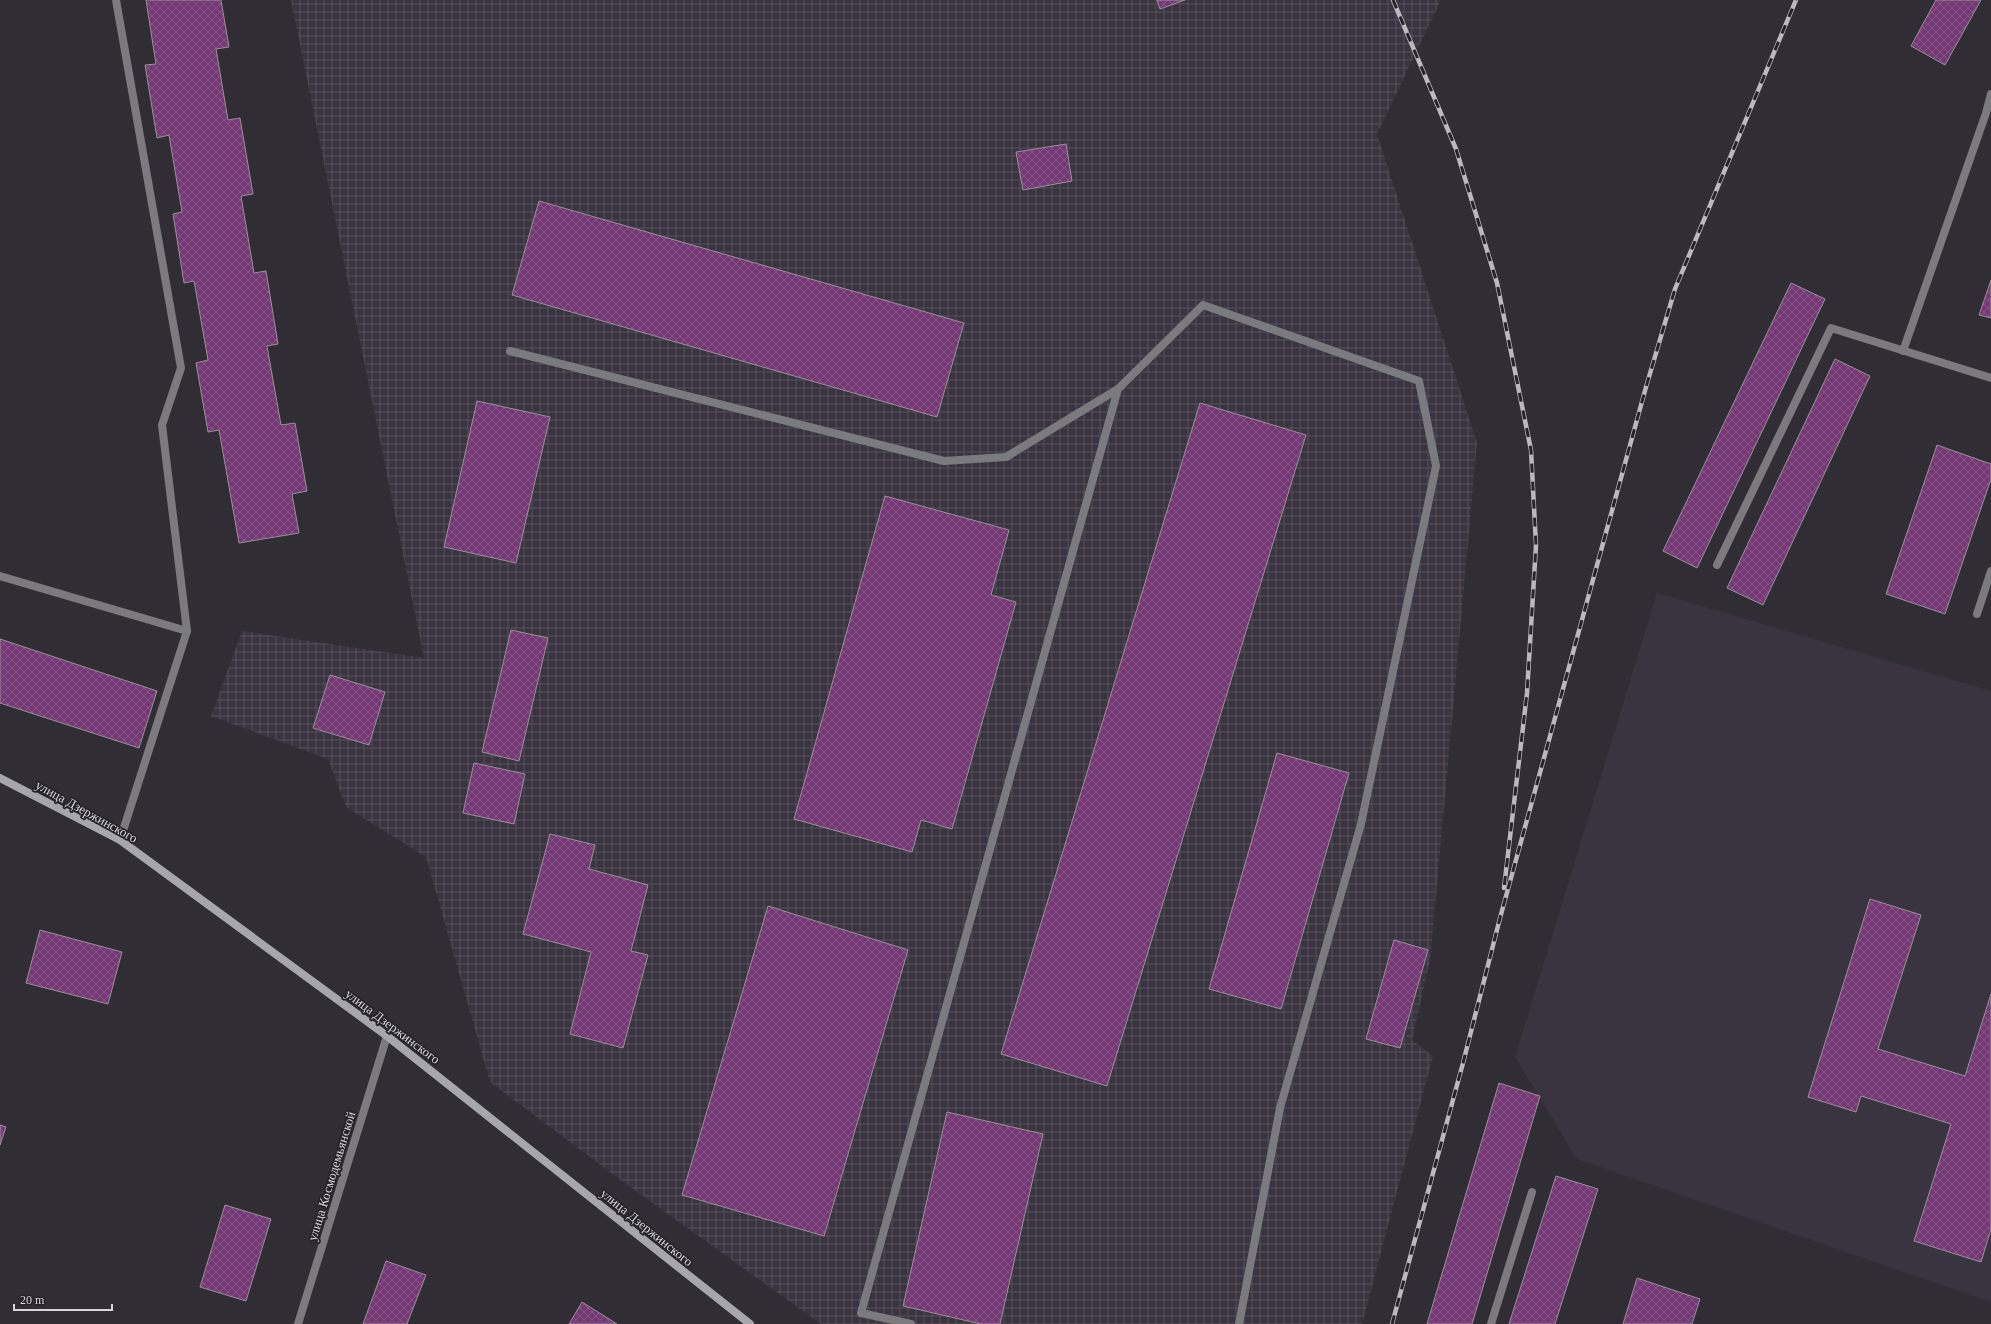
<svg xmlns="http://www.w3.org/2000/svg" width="1991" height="1324" font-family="Georgia,serif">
	<defs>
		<pattern id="industrial-grid" width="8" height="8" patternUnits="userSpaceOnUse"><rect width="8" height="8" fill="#3a3440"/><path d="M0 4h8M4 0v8" fill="none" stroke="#56505b"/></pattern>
		<pattern id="building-cross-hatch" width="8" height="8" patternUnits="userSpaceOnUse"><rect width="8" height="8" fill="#743975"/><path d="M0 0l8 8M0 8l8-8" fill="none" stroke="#875588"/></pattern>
	</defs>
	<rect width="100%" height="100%" fill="#302d34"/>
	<!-- built -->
	<path fill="#3a3440" d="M1657,593L1991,691V1302L1577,1159L1515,1057Z"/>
	<!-- industrial -->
	<path fill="url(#industrial-grid)" d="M291,0H1441L1377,134L1477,443L1430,961L1412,1040L1433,1056L1362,1324H821L618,1178L490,1082L426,857L346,807L328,759L211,716L242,631L424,658Z"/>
	<!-- building -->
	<g fill="url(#building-cross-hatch)" stroke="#989197">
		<path d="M146,0H221L229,47L216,49L228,120L240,118L253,194L241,196L254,273L266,271L278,344L267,346L281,425L295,423L307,491L292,494L299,533L239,543L219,430L208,432L196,363L208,360L194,281L184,283L173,214L182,212L169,135L157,138L145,65L156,64Z"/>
		<path d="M1157,0H1185L1160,9Z"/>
		<path d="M1936,0H1981L1945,65L1911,46Z"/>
		<path d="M1066,144L1072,181L1023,190L1016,152Z"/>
		<path d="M539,201L964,323L937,417L512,295Z"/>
		<path d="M1991,280V318L1979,315Z"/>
		<path d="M1791,283L1825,299L1697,568L1663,551Z"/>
		<path d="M1835,359L1870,376L1763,605L1727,588Z"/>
		<path d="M477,401L550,417L516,563L444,547Z"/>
		<path d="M1200,403L1306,435L1107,1086L1001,1054Z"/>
		<path d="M1937,445L1991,464V479L1945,614L1886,594Z"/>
		<path d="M885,496L1009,530L991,595L1016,602L952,829L921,820L912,852L794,819Z"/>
		<path d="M511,630L548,638L519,761L482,752Z"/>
		<path d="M0,639L157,691L139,748L0,703Z"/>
		<path d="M330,675L385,692L369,745L313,728Z"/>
		<path d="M1277,753L1349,773L1281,1009L1209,989Z"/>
		<path d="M474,763L525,774L514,824L463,813Z"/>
		<path d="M550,834L595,845L589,869L648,885L631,951L648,955L623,1048L570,1034L591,952L523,934Z"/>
		<path d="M1870,899L1921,915L1878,1049L1965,1076L1991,994V1229L1981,1262L1914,1241L1951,1124L1861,1096L1856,1112L1808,1097Z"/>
		<path d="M768,906L908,950L824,1236L682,1195Z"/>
		<path d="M40,930L122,952L108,1004L26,983Z"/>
		<path d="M1394,940L1428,950L1400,1048L1366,1039Z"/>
		<path d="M1499,1083L1540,1096L1472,1324H1427Z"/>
		<path d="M947,1112L1043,1134L1000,1324H981L903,1306Z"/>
		<path d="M0,1125L6,1127L0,1145Z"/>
		<path d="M1556,1176L1598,1189L1555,1324H1509Z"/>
		<path d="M225,1205L271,1219L246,1301L200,1287Z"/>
		<path d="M386,1261L426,1275L407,1324H363Z"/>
		<path d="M1637,1278L1700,1299L1692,1324H1623Z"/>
		<path d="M582,1302L617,1324H569Z"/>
	</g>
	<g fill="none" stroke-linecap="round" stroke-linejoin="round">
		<!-- lane -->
		<g stroke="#7b7b7f" stroke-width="8">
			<path d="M116,0L181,368L162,425L187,631L120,840"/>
			<path d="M510,351L944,461L1006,457L1118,389L1203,305L1419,381L1436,466L1361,824L1280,1108L1239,1324"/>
			<path d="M1903,351L1986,113L1991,94"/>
			<path d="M1717,565L1831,328L1991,378"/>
			<path d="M0,576L187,631"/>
			<path d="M1977,614L1991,571"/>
			<path d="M911,1324L861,1313L1118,389"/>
			<path d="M1491,1324L1532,1192"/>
		</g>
		<!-- street -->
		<path stroke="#7b7b7f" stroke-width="8" d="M298,1324L387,1036"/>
		<!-- secondary -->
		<path stroke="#a6a7ac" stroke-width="8" d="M0,778L120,840L387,1036L750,1324"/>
		<!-- rail casing -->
		<g stroke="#bbb9be" stroke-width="4.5">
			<g id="rail">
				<path d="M1393,0L1456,149L1497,283L1531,450L1536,545L1527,693L1504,888"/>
				<path d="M1392,1324L1463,1063L1500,918L1646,387L1675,289L1796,0"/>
			</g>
		</g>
		<!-- rail -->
		<use href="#rail" stroke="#26242a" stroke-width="3" stroke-dasharray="9" stroke-linecap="butt"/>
	</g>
	<g text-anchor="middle" stroke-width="3.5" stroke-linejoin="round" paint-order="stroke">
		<!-- street labels -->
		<g font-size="13" fill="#d6d5d9" stroke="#26242a">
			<text transform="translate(87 811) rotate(29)" y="5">улица Дзержинского</text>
			<text transform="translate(393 1026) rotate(37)" y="5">улица Дзержинского</text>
			<text transform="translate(331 1176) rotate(-73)" y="5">улица Космодемьянской</text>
			<text transform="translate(647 1227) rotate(39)" y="5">улица Дзержинского</text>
		</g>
	</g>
	<!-- scale -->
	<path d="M14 1304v6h98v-6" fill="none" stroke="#d6d5d9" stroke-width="2"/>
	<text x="20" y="1304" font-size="12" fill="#d6d5d9" stroke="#26242a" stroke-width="3" paint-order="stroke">20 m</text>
</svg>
